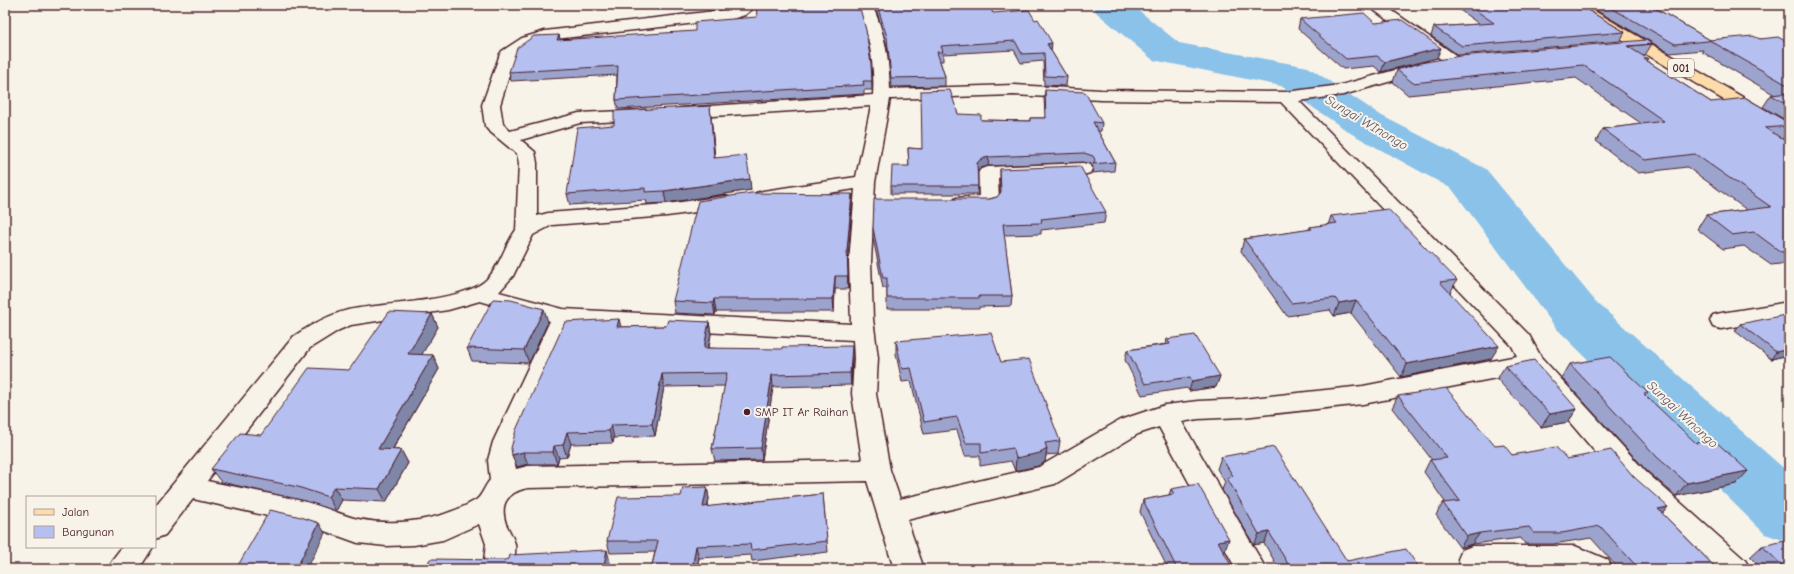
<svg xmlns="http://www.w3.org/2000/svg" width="1794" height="574" font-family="'Comic Neue',sans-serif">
	<rect width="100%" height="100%" fill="#f7f3e8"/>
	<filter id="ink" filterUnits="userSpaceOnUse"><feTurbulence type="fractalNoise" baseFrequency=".025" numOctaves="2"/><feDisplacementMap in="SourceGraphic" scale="8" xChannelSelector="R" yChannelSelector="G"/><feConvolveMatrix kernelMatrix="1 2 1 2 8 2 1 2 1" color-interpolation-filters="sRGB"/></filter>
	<g filter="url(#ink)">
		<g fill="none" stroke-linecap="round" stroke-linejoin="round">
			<!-- river -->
			<path fill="#8bc2e9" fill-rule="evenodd" d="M1092,5H1132L1179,43L1308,67L1382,116L1486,169L1596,302L1789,473V542L1765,534L1556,328L1452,189L1352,134L1281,86L1153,60L1097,13Z"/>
			<!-- minor casing -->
			<g stroke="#4a1f2b" stroke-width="3">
				<g id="minor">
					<path d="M740,5H757L745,15L732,19L546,40L534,44L515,56L500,105L503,124L510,131L579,113L645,110L651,111L654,115L651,119L645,120L580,123L521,140L535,152L537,163V216L548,213L667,204L725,196L732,198L735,202L732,206L725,208L667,216L552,225L533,235L513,276L499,292L563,309L851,324L849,262L855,189L763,203L756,201L753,197L756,193L763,191L856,177L871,106L681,118L675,117L672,113L675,109L681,108L873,95C875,64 869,34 858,5H872C885,33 889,58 890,89L1014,85L1101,90L1286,92L1341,85L1424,62L1430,64L1432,67L1430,70L1343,95L1299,101L1529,335L1541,357L1646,472L1745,560L1750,569H1715L1626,488L1527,372L1363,404L1243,417L1198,419L1182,422L1266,569H1236L1159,427L1138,434L1055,484L907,520L924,569H894L867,481L528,488C508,492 499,503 506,524C509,530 513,537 515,544C516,552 514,561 513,569H483L486,544L479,524L443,540L414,545L386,546L358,543L308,525L193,499L165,535L155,539V506L294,336C311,325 328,315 348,310C381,303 463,302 486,280C500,267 504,246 516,230L519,163L517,154L488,130L485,126L482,105L500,54L502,51L522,38L545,31L732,9ZM1014,95L1101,100L1281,102L1512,346L1517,356L1363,386L1243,399L1198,401L1165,405L1120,420L1039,467L900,499L890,470L876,394L878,358L873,319L871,262L875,182L890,99ZM480,301L550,321L493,442L488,460L490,480C485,485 482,496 476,500C442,520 398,527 358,519C340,515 324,506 306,502C273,494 240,488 207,481L310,348L339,330L351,325L448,310ZM571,325L853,340L854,358L852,394L862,460L528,466L516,469L514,460L519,442Z"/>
					<path d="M1367,5H1384L1461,59L1463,62L1461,65L1455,67L1449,65Z"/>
					<path d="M1083,163L1090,165L1092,169L1090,173L1083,175L998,178L999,202L996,206C984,209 968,209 956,206L953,202L956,198L979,196L978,173L981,169L988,167Z"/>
					<path d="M1789,302V318L1721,329L1713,327L1710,321L1713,315L1721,313Z"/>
					<path d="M1472,546H1575L1608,560L1613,569L1462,568L1458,559L1462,550Z"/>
					<path d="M122,547H153L139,569H107L112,560Z"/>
				</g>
			</g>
			<!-- primary casing -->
			<g stroke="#4a1f2b" stroke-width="3">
				<path id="primary" d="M1566,5H1584L1789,124V136L1783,135L1568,8Z"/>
			</g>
			<!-- minor -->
			<use href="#minor" fill="#f7f3e8" fill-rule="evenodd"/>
			<!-- primary -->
			<use href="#primary" fill="#fddcac" fill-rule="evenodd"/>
		</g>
		<!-- wall -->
		<g fill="#9ca4ce" stroke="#4a1f2b">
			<path d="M873,5H988L993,13L1051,51L1067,77L1066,86L1044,85L1043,61L1021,63L1014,50L943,54V61H940L945,77V86L891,87L887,46L878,15Z"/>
			<path d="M1453,5H1579L1625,32L1620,41L1458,55L1431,36L1434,27L1479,24Z"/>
			<path d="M1587,5H1650L1710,40L1760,39L1789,43V122L1763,107L1771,95H1775L1702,52L1703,50L1670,53Z"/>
			<path d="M1300,19L1375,23L1437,58L1381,72L1374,66L1343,69L1298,29Z"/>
			<path d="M559,35L560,40L871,63L872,90H864V94L618,109L616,100L617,75L511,81L509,72Z"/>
			<path d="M1652,44L1645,55L1643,56L1648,59L1647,61L1711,102L1789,123V138L1782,139L1789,143V263L1771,265L1744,246L1723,249L1697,229L1706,215L1747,210L1687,167L1638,173L1596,141L1603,129L1642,124L1576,78L1408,95L1393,82L1397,70Z"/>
			<path d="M1045,90L1102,123L1101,131H1098L1115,162L1114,171L1092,173L1093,167L1091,164L1083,162L988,166L981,168L978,171V186L977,194H891V186L909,166L908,148L922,149L958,114L981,120L1030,121V118H1045L1044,98Z"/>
			<path d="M711,117L715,158L751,190L666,203L647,204L646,200L570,205L567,194Z"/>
			<path d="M1000,169L1106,212L1104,223L1041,230V234L1004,235L1012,296L1011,306L979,307V309H887V288H883L873,238V228L997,197L1000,194Z"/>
			<path d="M852,194V206L848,262V289H835L834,312H716L715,315L675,313L673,301Z"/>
			<path d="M1331,216L1457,280L1450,293L1491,359L1401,377L1351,313L1334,316L1330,310L1287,316L1241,251L1244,239L1308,230L1310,227L1328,225Z"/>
			<path d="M432,314L438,327L421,355H433L439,369L393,449L401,450L408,463L386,502L342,500L336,511L306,501L221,482L211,469L261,435L349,370Z"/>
			<path d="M1788,318H1789V355L1771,359L1735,331L1740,324Z"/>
			<path d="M548,322L529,363L472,361L467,348Z"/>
			<path d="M709,322L711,334L709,348L852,358L851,385L773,387L762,460L715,461L712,449L725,386L664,387L655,436L614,438L613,443L571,444L567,457L559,458L557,464H528L517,467L512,455L621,327L666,326Z"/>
			<path d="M1167,339L1220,376L1216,387L1189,391L1187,388L1142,395L1125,360L1127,350L1166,344Z"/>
			<path d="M896,341L1001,362L1060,441L1058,454L1046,455L1045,462L1038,466L1015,471L1011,461L980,466V456H965L957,430L924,434L911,381L902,382L896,354Z"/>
			<path d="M1570,364L1646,396L1736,484L1676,496L1647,471L1562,378Z"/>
			<path d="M1505,366L1577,409L1568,422L1541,427L1497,379Z"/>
			<path d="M1398,396L1512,455L1567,459L1662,513L1717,569H1619L1591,538L1553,544H1525L1521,538L1472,544L1460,548L1436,515L1443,503L1445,502L1424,472L1430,460H1432L1392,408Z"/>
			<path d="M1221,457L1347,561L1420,569H1279L1264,543L1254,545L1222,490L1225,482L1217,469Z"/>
			<path d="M707,487L709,499L707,507L823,494L828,552L752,561L751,555L699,558L697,569H651L655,552L610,553L607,541L681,496Z"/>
			<path d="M1171,489L1225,551H1223L1233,569H1168L1140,512L1143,500L1169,495Z"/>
			<path d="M1762,546L1789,569H1762L1750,557Z"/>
		</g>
		<!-- shaded-wall -->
		<g fill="#7f86a8" stroke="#4a1f2b">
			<path d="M559,35L561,43L557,40Z"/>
			<path d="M1052,43L1051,52L1047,44Z"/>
			<path d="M1441,48L1437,58L1381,72L1385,62Z"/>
			<path d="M710,106L711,117L716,170L714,158Z"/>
			<path d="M989,157L988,166L981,168L977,172V163L981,159Z"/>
			<path d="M750,179L751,190L666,203L664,191Z"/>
			<path d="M852,194V206L848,262V289L847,250Z"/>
			<path d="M835,276V289L834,312L833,299Z"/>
			<path d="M714,299L716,312L715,315L713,303Z"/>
			<path d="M1356,300L1351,313L1334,316L1339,303Z"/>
			<path d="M544,309L548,322L529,363L524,350Z"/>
			<path d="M432,314L438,327L414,368L408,354Z"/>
			<path d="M619,319L622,331L617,327Z"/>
			<path d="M709,322L711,334L706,360L704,348Z"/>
			<path d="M852,346V358L851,385L850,373Z"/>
			<path d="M1499,346L1491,359L1401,377L1407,364Z"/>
			<path d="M1789,349V355L1771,359L1776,352Z"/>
			<path d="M433,355L439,369L385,462L378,449Z"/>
			<path d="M662,374L664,387L655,436L652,424Z"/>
			<path d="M772,375L773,387L762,460L761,448Z"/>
			<path d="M1220,376L1216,387L1189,391L1192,381Z"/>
			<path d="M1577,409L1568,422L1541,427L1550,414Z"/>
			<path d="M611,425L614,438L613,443L609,431Z"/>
			<path d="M567,432L571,444L567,457L563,445Z"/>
			<path d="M554,446L559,458L557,464L553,452Z"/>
			<path d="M1047,449L1045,462L1038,466L1015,471L1016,458Z"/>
			<path d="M401,450L408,463L386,502L379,489Z"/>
			<path d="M523,452L528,464L517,467L512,455Z"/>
			<path d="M1748,471L1736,484L1676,496L1687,483Z"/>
			<path d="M334,487L342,500L336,511L328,497Z"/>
			<path d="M707,487L709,499L705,519L703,507Z"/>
			<path d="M1668,507L1658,519V509Z"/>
			<path d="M319,523L325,533L307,569H296Z"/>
			<path d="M1269,532L1264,543L1254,545L1259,534Z"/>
			<path d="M1480,533L1472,544L1460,548L1467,536Z"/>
			<path d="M1229,539L1225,551L1214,553L1218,541Z"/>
			<path d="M696,546L699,558L697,569H692Z"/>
			<path d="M607,550L610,562L609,569H603Z"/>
		</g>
		<!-- building -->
		<g fill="#b5bff0" stroke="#4a1f2b">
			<path d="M756,5H859L866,30L871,63L872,81H863L864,85L616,100L618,66L509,72L517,48L534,36L559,35L557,40L695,31V22L757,17Z"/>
			<path d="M877,5H988L993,13L1029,10L1035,20L1038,19L1052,43L1047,44L1067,77L1045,76L1044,53L1022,54L1015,41L941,46L943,52H937L945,77L891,78L887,37Z"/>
			<path d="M1468,5H1579L1625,32L1462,46L1434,27L1494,23Z"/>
			<path d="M1606,5H1650L1710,40L1708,41L1675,44Z"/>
			<path d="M1364,13L1375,23L1402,20L1441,48L1385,62L1377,56L1346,59L1300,19Z"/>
			<path d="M1753,36L1760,39L1778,37L1789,43V86L1709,40Z"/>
			<path d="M1646,40L1652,44L1627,46L1648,59H1644L1711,102L1746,98L1789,123V126L1765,128L1789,143V251L1781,252L1754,232L1732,235L1706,215L1771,207L1695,154L1645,160L1603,129L1664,121L1583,65L1413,83L1397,70L1420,63L1460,56Z"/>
			<path d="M950,90L958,114L981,115V120L1030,121V118H1046L1045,90L1085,92L1102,123L1093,122L1115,162L1093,164L1095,160L1093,156L1084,153L989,157L981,159L977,163L978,186H891L892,166H909L908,148L922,149L921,91Z"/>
			<path d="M1789,93V105L1771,95Z"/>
			<path d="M710,106L714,158L746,155L750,179L664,191L645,192V188L567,194L577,128L614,125V111Z"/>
			<path d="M1080,166L1106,212L1041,219L1042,223L1003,224L1012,296H979L980,298H887V278H883L873,228L874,199H990L997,197L1001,192L1000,169Z"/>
			<path d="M751,193L852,194L847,250L848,276H835L833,299H714L713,303L673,301L698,201Z"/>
			<path d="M1388,209L1457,280L1440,282L1499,346L1407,364L1356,300L1339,303L1335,298L1291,303L1244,239L1312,229L1310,227L1337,223L1331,216Z"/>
			<path d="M493,299L511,300L544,309L524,350L467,348Z"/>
			<path d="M389,312L432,314L408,354L433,355L378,449L401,450L379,489L334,487L328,497L298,487L211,469L240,433L261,435L309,368L349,370Z"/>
			<path d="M1785,315L1788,318H1789V349L1776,352L1740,324Z"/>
			<path d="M619,319L617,327L666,326L668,320L709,322L704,348L782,349V347L852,346L850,373L772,375L761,448L712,449L727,373L662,374L652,424L611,425L609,431L567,432L563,445L554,446L553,452H523L512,455L511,448L516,430L565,322Z"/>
			<path d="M991,333L1001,362L1029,359L1060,441L1045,443L1047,449L1040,453L1016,458L1013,448L981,453V443H966L957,417L924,422L911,368L902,369L896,341Z"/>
			<path d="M1195,335L1220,376L1192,381L1190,377L1145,384L1127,350L1170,344L1167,339Z"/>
			<path d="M1610,357L1648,393L1644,394L1696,443L1714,440L1748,471L1687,483L1658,458L1570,364Z"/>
			<path d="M1534,360L1577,409L1550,414L1505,366Z"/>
			<path d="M1446,388L1495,446L1504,445L1512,455L1556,447L1567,459L1611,450L1634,477L1668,507L1658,509L1717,569H1639L1600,526L1562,533H1534L1529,527L1480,533L1467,536L1443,503L1460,501L1430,460L1447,458L1398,396Z"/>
			<path d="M1274,447L1347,561L1406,549L1420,569H1291L1269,532L1259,534L1227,478L1233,476L1221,457Z"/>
			<path d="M1198,484L1229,539L1218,541L1233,569H1177L1143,500L1174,494L1171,489Z"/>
			<path d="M707,487L703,507L823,494L827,541L751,550L750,544L696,546L692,569H651L658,541H607L618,497L681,496L683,488Z"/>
			<path d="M270,510L301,517L319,523L296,569H336H236Z"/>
			<path d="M1789,540V569H1786L1762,546Z"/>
			<path d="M607,550L603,569H425L430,559L504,560L509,559L510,555Z"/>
		</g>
	</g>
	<!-- markers -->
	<circle fill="#4a1f2b" stroke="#f7f3e8" stroke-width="1.5" cx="747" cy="412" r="4"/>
	<g text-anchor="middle" stroke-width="4" stroke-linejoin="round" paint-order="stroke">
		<!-- shield labels -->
		<rect fill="#f7f3e8" stroke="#7e5f64" stroke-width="1" x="1668" y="59" width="26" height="18" rx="3"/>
		<g font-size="11" font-weight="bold" fill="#4a1f2b">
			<text x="1681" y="72">001</text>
		</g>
		<!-- poi labels -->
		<g font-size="12" fill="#4a1f2b" stroke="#f7f3e8" text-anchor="start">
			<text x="755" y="416">SMP IT Ar Raihan</text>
		</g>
		<!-- water labels -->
		<g font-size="13" font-style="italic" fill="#5e5064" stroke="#f7f3e8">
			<text transform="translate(1367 122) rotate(31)" y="5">Sungai WInongo</text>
			<text transform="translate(1683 414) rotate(43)" y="5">Sungai Winongo</text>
		</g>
	</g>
	<!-- margin -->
	<rect width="1794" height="574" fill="none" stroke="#f7f3e8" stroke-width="20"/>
	<rect x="10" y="10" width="1774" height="554" fill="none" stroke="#4a1f2b" stroke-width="1.5" filter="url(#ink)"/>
	<!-- legend -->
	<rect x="26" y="496" width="130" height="52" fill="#f7f3e8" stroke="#b29e9c"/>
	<rect x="34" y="509" width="20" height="6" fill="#fddcac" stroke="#b29e9c"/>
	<text x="62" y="516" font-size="12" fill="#4a1f2b">Jalan</text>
	<rect x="34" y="526" width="20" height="12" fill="#b5bff0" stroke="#b29e9c"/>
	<text x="62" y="536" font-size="12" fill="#4a1f2b">Bangunan</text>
</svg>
